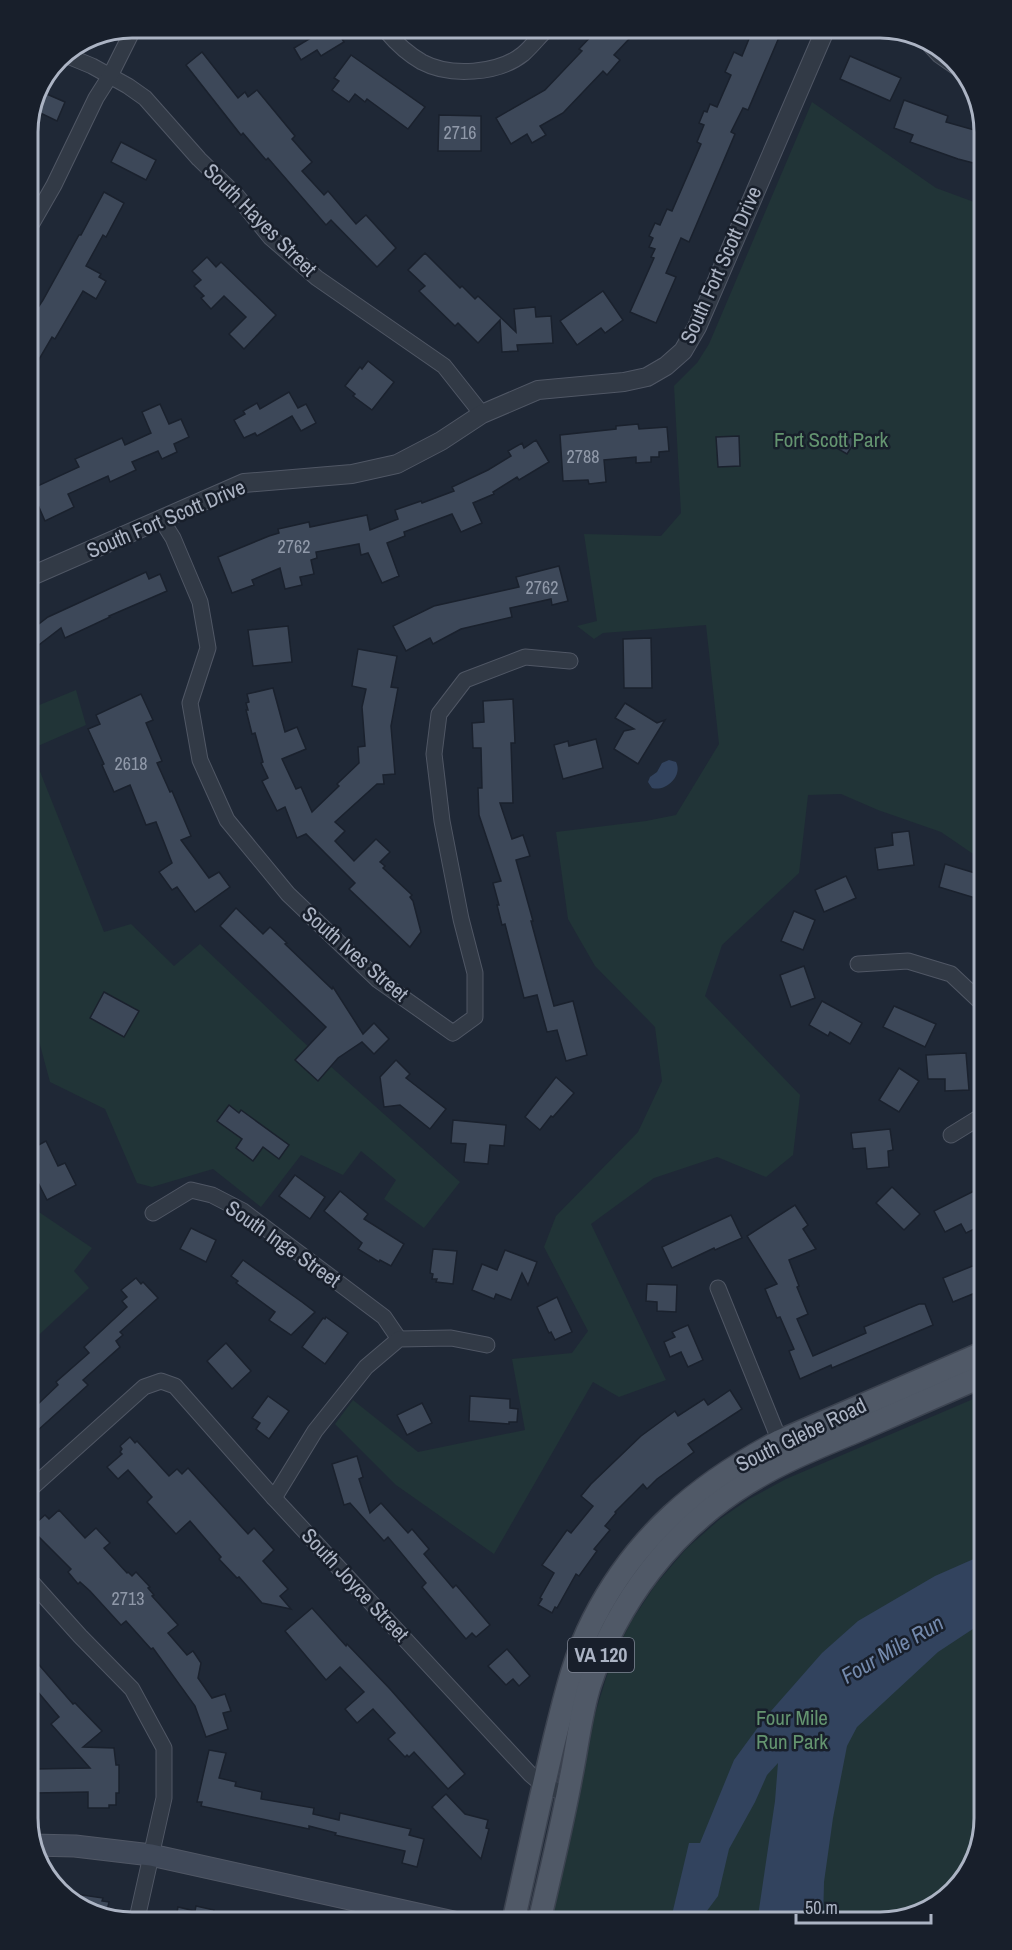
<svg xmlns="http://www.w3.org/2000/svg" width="1012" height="1950" font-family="'Archivo Narrow',sans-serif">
	<rect width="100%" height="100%" fill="#1f2836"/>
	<!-- green -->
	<g fill="#213437">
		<path d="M812,102L936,188L985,206V862L941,832L878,810L841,794L808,795L799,873L722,945L705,996L800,1095L793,1155L766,1177L717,1157L654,1178L591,1224L666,1380L619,1397L593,1382L494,1554L396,1485L335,1424L353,1400L418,1452L525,1430L512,1359L572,1353L588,1331L544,1247L556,1216L638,1132L662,1081L655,1027L595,966L568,919L556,832L646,821L676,815L719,744L706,625L603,633L594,639L577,626L597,621L584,534L661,536L681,513L674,386L697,363L709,344Z"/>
		<path d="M76,690L86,725L31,749L104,932L131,924L174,966L200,944L300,1039L460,1182L424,1228L384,1199L396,1180L361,1151L343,1175L301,1155L261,1207L213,1169L152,1187L137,1183L105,1109L50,1082L39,1041L27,1042V710Z"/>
		<path d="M27,1195L33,1208L92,1248L74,1271L89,1288L27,1346Z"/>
		<path d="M985,1394V1819L968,1876L921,1915L881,1923H564L550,1917L585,1746L612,1659L632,1620L656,1584L686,1549L720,1519L749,1499L786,1479Z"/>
	</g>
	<!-- water -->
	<g fill="#32435e">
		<path d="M669,760L676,762C683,776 666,792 652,788L648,782L650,777L657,772L662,763Z"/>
		<path d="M985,1554V1621L938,1652L857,1727L847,1746L833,1818L824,1882L823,1923H757L775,1801L778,1763L767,1775L755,1802L729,1849L718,1896L698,1923H670L689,1843H700L734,1760L764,1719L822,1653L858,1621L935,1576Z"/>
	</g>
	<!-- building -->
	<g fill="#3d4859" stroke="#1a212d" stroke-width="1.5">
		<path d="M783,28L748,110L743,108L731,132L735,134L689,242L681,238L666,273L676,277L656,323L630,312L654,258L651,257L655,249L649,247L653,238L649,236L655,223L660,225L667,209L672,211L701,144L697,142L704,125L699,123L704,111L707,112L710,104L717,107L731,75L725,72L734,52L742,56L753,29Z"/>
		<path d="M597,30H619L629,39L614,55L620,60L607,75L603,71L563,113L540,126L546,135L532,143L527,134L511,144L496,118L545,90L582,51L579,49Z"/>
		<path d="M338,32L344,42L321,56L317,50L301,60L294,48L319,33Z"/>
		<path d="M202,52L238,98L245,92L248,97L257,90L295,136L292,139L312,162L302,171L324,195L328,191L356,224L366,215L396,248L377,267L331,220L326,225L268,158L266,160L243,133L241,135L186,65Z"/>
		<path d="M351,55L425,107L408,129L367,99L365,102L355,94L349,102L332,90L339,81L334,78Z"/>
		<path d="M850,56L901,78L890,101L840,79Z"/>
		<path d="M42,92L65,102L57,121L34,110Z"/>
		<path d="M904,100L948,116L946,122L985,133V166L958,159L910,142L913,135L894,128Z"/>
		<path d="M439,115L481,116V151H438Z"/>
		<path d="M121,142L156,160L146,180L111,162Z"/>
		<path d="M104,192L124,203L106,237L103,235L86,266L101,274L99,277L106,281L96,299L83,291L55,339L52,337L27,380V324L43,300L79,235H81Z"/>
		<path d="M425,253L460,288L462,286L475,299L478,296L516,332L514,309L535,307L536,317L551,316L553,343L517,345L518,351L502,352L500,320L478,343L458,323L455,326L419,291L425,286L408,270Z"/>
		<path d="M207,257L216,267L221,262L276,315L244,349L229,334L246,317L224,296L211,309L201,298L204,296L194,286L201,280L192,271Z"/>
		<path d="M603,291L623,320L605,333L601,328L577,345L560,321Z"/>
		<path d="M368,361L394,382L372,410L353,396L355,394L345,386L360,367L362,369Z"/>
		<path d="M289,392L298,408L306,404L316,423L301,431L292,416L257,436L255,433L244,438L234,420L245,414L243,411L257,403L260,409Z"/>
		<path d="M160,404L169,424L181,419L189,437L174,444L177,452L162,459L158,451L132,462L136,470L110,482L108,476L68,494L74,507L45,521L31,489L79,467L75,459L122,438L125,445L151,433L142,412Z"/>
		<path d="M638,424L639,429L667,427L669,451L659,452V457H651V462L636,463V457L604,460L606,482L589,484L588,480L563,481L560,435L616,429V426Z"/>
		<path d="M841,432L856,440L847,454L833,446Z"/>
		<path d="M739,436L740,466L718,467L716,437Z"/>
		<path d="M536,440L549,462L519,480L517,477L493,492L494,494L473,503L482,523L461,532L452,514L404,532L405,536L387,543L399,576L382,583L368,553L361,555L359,544L316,552L317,558L311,560L314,574L300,577L302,585L285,589L280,568L252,580L254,585L232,593L218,557L269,536L279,533L278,529L309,522L310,527L367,515L370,530L398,519L395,510L421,501L422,503L454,491L452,487L488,470L511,456L508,451L522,443L524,448Z"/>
		<path d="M559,566L568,601L552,605L551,599L510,608L512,617L461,629L433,644L430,638L406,651L393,626L434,606L519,587L516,577Z"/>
		<path d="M146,572L149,579L160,574L167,591L109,616L110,617L65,638L61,628L27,654V633L48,617Z"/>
		<path d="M288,626L292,662L253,666L248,630Z"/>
		<path d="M651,638L652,688H624L623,639Z"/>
		<path d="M358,649L397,656L391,687L398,688L391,726L395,774L383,775L384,784H377L335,822L345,831L335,841L354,861L376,839L390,852L380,862L385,866L383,868L412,895L410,897L413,901L421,932L410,947L349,889L355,883L306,834L297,838L285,807L277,811L262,781L268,778L261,763L263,762L255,733L252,734L246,710H248L246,703L249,702L247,694L273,688L285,732L297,727L306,749L282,759L296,789L301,787L312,812L339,786L337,784L359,763L358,747L365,746L362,707L366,689L352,686Z"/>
		<path d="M141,694L153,720L146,723L162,761L157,763L170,792L172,791L191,836L181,840L209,878L219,872L230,887L195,912L177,887L172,890L159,872L172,863L156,822L146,825L130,785L114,792L102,765L104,764L88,729L100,724L96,715Z"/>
		<path d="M513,699L515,743H511L513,803H500L512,839L523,835L530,856L516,860L533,921H531L554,1006L573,1001L587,1055L566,1061L557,1030L547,1032L537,995L524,998L505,924L502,925L497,905H499L493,883L501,881L479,815L478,788H482L481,748H473L472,723L484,722L483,701Z"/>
		<path d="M625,703L657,723L665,720L638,764L614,749L624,731L634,729L615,718Z"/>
		<path d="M596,739L603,768L563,779L554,745L568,741L569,746Z"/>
		<path d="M909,831L914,865L878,870L875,848L893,845L892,833Z"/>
		<path d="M945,864L985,876V901L939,887Z"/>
		<path d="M846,876L856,898L824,912L815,890Z"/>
		<path d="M236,908L263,934L270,927L287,943L285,944L332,989L333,987L363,1034L374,1023L389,1039L374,1054L362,1042L338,1058L318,1081L295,1060L326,1027L220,926Z"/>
		<path d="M794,911L815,920L803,950L781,941Z"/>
		<path d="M804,966L815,998L791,1007L780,975Z"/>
		<path d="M104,992L139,1011L124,1037L90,1018Z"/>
		<path d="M822,1001L862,1023L850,1044L830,1032L828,1036L809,1025Z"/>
		<path d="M894,1006L936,1024L925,1047L883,1027Z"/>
		<path d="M966,1053L969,1090L945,1091V1079H928L926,1055Z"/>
		<path d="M396,1060L410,1074L406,1078L446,1109L430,1129L400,1105L384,1107L380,1077Z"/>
		<path d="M899,1068L919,1081L899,1112L879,1100Z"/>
		<path d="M556,1077L574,1093L553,1117L551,1116L540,1130L525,1117Z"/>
		<path d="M229,1105L239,1113L241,1110L289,1145L279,1159L263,1147L253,1161L236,1148L242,1139L217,1121Z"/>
		<path d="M453,1120L506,1125L504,1146L490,1145L488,1164L464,1162L466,1144L451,1143Z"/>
		<path d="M890,1129L893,1150L888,1151L889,1167L867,1169L865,1148L853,1149L851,1133Z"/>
		<path d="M46,1141L58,1166L65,1163L76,1185L47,1200L27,1161V1151Z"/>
		<path d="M295,1175L325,1197L310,1219L279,1196Z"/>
		<path d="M892,1187L920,1214L904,1230L876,1203Z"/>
		<path d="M340,1191L368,1214L364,1219L404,1244L391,1266L380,1260L379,1262L358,1249L362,1243L324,1211Z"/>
		<path d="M974,1191L984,1212L976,1217L981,1226L966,1233L961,1224L945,1232L934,1211Z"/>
		<path d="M795,1205L808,1225L803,1229L816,1249L789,1260L799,1286L797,1287L808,1314L797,1319L813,1356L866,1333L864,1327L919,1304H925L933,1325L832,1368L831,1365L800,1379L789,1351L794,1349L780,1317L777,1318L765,1289L777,1284L747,1236Z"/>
		<path d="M731,1215L742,1238L715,1250L714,1248L672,1268L662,1247Z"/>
		<path d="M191,1228L216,1240L206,1262L180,1249Z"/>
		<path d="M433,1249L457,1251L453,1284L436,1282L437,1279H432L433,1274L430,1273Z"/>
		<path d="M505,1250L537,1262L528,1285L522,1273L511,1300L496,1294L494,1299L472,1290L482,1264L497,1270Z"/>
		<path d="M243,1260L302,1302L315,1312L291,1335L269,1320L275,1312L236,1283L238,1281L231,1276Z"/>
		<path d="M975,1265L985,1289L953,1302L943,1278Z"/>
		<path d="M136,1278L141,1284L143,1282L158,1298L120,1332L123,1335L116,1341L120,1347L83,1380L88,1385L27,1440V1394L37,1405L58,1385L56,1382L89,1353L84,1347L127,1307L122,1301L127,1297L121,1290Z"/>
		<path d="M647,1284L677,1285L676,1312L657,1311V1302L646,1301Z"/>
		<path d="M557,1297L572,1332L555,1340L551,1332L549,1333L537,1307Z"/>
		<path d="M326,1317L348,1333L325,1364L302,1347L323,1318L325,1319Z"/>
		<path d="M688,1325L703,1360L688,1367L681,1352L670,1357L664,1342L675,1337L672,1332Z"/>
		<path d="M226,1343L251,1371L232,1389L207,1361Z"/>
		<path d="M730,1390L742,1409L688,1444L694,1452L657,1479L647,1489L643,1484L615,1512L616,1513L605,1526L610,1530L594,1549L597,1551L579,1576L576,1574L557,1608L555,1607L552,1613L538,1605L542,1599L540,1598L554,1573L542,1565L567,1530L571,1533L593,1506L581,1496L591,1484L641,1436L675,1411L678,1416L704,1399L708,1405Z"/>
		<path d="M268,1396L289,1411L269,1439L256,1429L260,1423L252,1418Z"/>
		<path d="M470,1396L510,1399V1408L518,1409L517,1422H509V1424L469,1421Z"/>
		<path d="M422,1403L432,1423L407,1435L397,1415Z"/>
		<path d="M130,1437L135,1443L137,1441L169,1476L177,1469L182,1474L188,1468L248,1534L254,1528L274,1550L263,1561L288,1589L280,1596L291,1609L262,1603L239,1577L237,1578L219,1559L221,1557L190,1521L176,1534L147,1502L152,1497L128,1470L118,1479L107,1467L122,1454L120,1452L122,1449L120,1446Z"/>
		<path d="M357,1456L363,1477L359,1479L370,1513L381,1503L408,1533L412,1529L429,1549L424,1554L453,1588L456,1585L490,1625L476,1637L472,1633L466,1639L449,1619L422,1587L426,1583L388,1537L384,1541L350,1503L344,1505L332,1464Z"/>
		<path d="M59,1510L85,1538L96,1528L110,1543L104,1548L127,1573L128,1572L132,1576L136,1572L150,1587L148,1588L154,1595L152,1596L178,1625L168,1633L187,1655L193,1651L201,1663L198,1678L212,1698L225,1694L231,1711L223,1713L228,1729L206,1737L195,1706L153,1648L151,1649L126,1621L121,1625L90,1591L80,1582L78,1584L68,1572L71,1569L30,1528L45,1515L49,1519Z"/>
		<path d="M312,1608L346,1646L347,1644L390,1689L465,1774L448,1789L414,1752L409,1757L407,1755L405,1757L388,1739L395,1733L373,1709L357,1723L345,1709L364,1692L340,1667L326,1680L285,1631Z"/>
		<path d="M507,1649L530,1676L519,1686L513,1679L506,1685L488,1666Z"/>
		<path d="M27,1651L73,1704L75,1703L102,1731L83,1747L114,1748L116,1765H119V1793H116V1805H109V1808H88V1792L35,1793V1769L90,1768L51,1724L59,1717L27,1679Z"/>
		<path d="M209,1750L226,1753L219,1778L236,1782L235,1786L262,1792L261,1799L314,1808L313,1814L339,1820L340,1813L411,1829L409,1835L424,1839L417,1867L402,1863L405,1851L335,1835L336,1833L309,1826V1829L201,1806L202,1802H197Z"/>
		<path d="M446,1794L465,1814L488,1820L486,1828L489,1829L481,1859L432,1807Z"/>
		<path d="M62,1892L103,1898L102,1901L109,1902L106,1916L73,1905Z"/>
		<path d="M196,1906L214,1910L213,1914L222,1916L221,1923H175L178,1907L195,1911Z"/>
	</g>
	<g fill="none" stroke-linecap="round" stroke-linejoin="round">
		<!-- minor casing -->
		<g stroke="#505765" stroke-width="17">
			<g id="minor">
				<path d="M387,32C397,44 408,54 422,62C450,77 498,74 523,54C531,47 538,38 545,31"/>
				<path d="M927,42L939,55L962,71"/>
				<path d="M63,54L92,66L128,86L145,98L199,159L237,196L270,237L317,278L444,366L482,414"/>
				<path d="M27,232L54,185L96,98L110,76L131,34"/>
				<path d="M161,519L173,538L200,602L208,648L190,703L200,760L227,820L288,894L378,980L453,1033L475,1017V973L461,919L442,821L434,754L439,714L465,680L525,657L570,661"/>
				<path d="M858,964L908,961L951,974L985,1006"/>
				<path d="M951,1135L985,1114"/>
				<path d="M153,1213L191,1190L212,1195L243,1211L384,1317L399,1339"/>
				<path d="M718,1288L783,1449"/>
				<path d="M27,1492L144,1387L161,1381L175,1386L274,1498L530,1774L544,1786L568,1794"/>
				<path d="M274,1498L315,1431L366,1367L399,1339L451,1338L487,1345"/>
				<path d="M27,1577L80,1636L132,1689L164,1748V1798L136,1923"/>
			</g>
		</g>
		<!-- tertiary casing -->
		<g stroke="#505765" stroke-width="20">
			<path id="tertiary" d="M27,578L244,483L352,474L397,464L441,441L482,414L538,390L624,382L647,377L666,366L683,351L697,327L826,28"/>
		</g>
		<!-- secondary casing -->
		<g stroke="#505765" stroke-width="23">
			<path id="secondary" d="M32,1845L75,1846L151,1855L458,1923"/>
		</g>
		<!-- primary casing -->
		<g stroke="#3c4350" stroke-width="25">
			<g id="primary">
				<path d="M513,1923C527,1861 540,1799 555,1737C565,1697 574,1657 593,1620C635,1537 698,1484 780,1441L985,1352"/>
				<path d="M539,1923C550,1874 562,1826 571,1777C577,1748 581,1711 590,1684C617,1602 672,1530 746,1484C779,1463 816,1448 852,1433C896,1414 941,1394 985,1375"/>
			</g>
		</g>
		<!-- minor -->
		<use href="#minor" stroke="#323a46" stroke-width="15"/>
		<!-- tertiary -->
		<use href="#tertiary" stroke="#323a46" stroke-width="18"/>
		<!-- secondary -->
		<use href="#secondary" stroke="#404959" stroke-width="21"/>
		<!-- primary -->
		<use href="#primary" stroke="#505967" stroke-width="22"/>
	</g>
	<g text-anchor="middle" stroke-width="5" stroke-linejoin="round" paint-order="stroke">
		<!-- number labels -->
		<g font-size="18" fill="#9099a9">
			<text x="460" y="139">2716</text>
			<text x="583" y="463">2788</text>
			<text x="294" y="553">2762</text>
			<text x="542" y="594">2762</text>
			<text x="131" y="770">2618</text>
			<text x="128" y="1605">2713</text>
		</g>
		<!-- shield labels -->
		<rect fill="#181f2b" stroke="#808796" stroke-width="1.5" x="568" y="1638" width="66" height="34" rx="4.5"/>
		<g font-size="20" font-weight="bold" fill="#acb4c4">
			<text x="601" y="1662">VA 120</text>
		</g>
		<!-- street labels -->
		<g font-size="21" fill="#acb4c4" stroke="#181f2b">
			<text transform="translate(260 220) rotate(45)" y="7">South Hayes Street</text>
			<text transform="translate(721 265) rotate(-66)" y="7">South Fort Scott Drive</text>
			<text transform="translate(166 519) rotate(-23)" y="7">South Fort Scott Drive</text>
			<text transform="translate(355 954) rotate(41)" y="7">South Ives Street</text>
			<text transform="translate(283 1244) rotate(35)" y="7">South Inge Street</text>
			<text transform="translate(801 1435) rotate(-26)" y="7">South Glebe Road</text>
			<text transform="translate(355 1585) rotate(47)" y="7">South Joyce Street</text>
		</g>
		<!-- park labels -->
		<g font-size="21" fill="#649470" stroke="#181f2b">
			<text x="831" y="447">Fort Scott Park</text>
			<text x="792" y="1725">Four Mile<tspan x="792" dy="24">Run Park</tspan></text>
		</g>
		<!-- water labels -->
		<g font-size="22" font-style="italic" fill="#748aad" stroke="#181f2b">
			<text transform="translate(892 1649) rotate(-30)" y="8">Four Mile Run</text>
		</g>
	</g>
	<!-- crop -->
	<path d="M0 0H1012V1950H0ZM132 38H880A94 94 0 0 1 974 132V1818A94 94 0 0 1 880 1912H132A94 94 0 0 1 38 1818V132A94 94 0 0 1 132 38Z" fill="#181f2b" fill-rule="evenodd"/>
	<path fill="none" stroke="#acb4c4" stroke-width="3" d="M132 38H880A94 94 0 0 1 974 132V1818A94 94 0 0 1 880 1912H132A94 94 0 0 1 38 1818V132A94 94 0 0 1 132 38Z"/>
	<!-- scale -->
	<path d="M796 1914v9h135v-9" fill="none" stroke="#acb4c4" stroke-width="3"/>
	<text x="805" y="1914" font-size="18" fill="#acb4c4" stroke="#181f2b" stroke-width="4.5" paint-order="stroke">50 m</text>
</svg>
